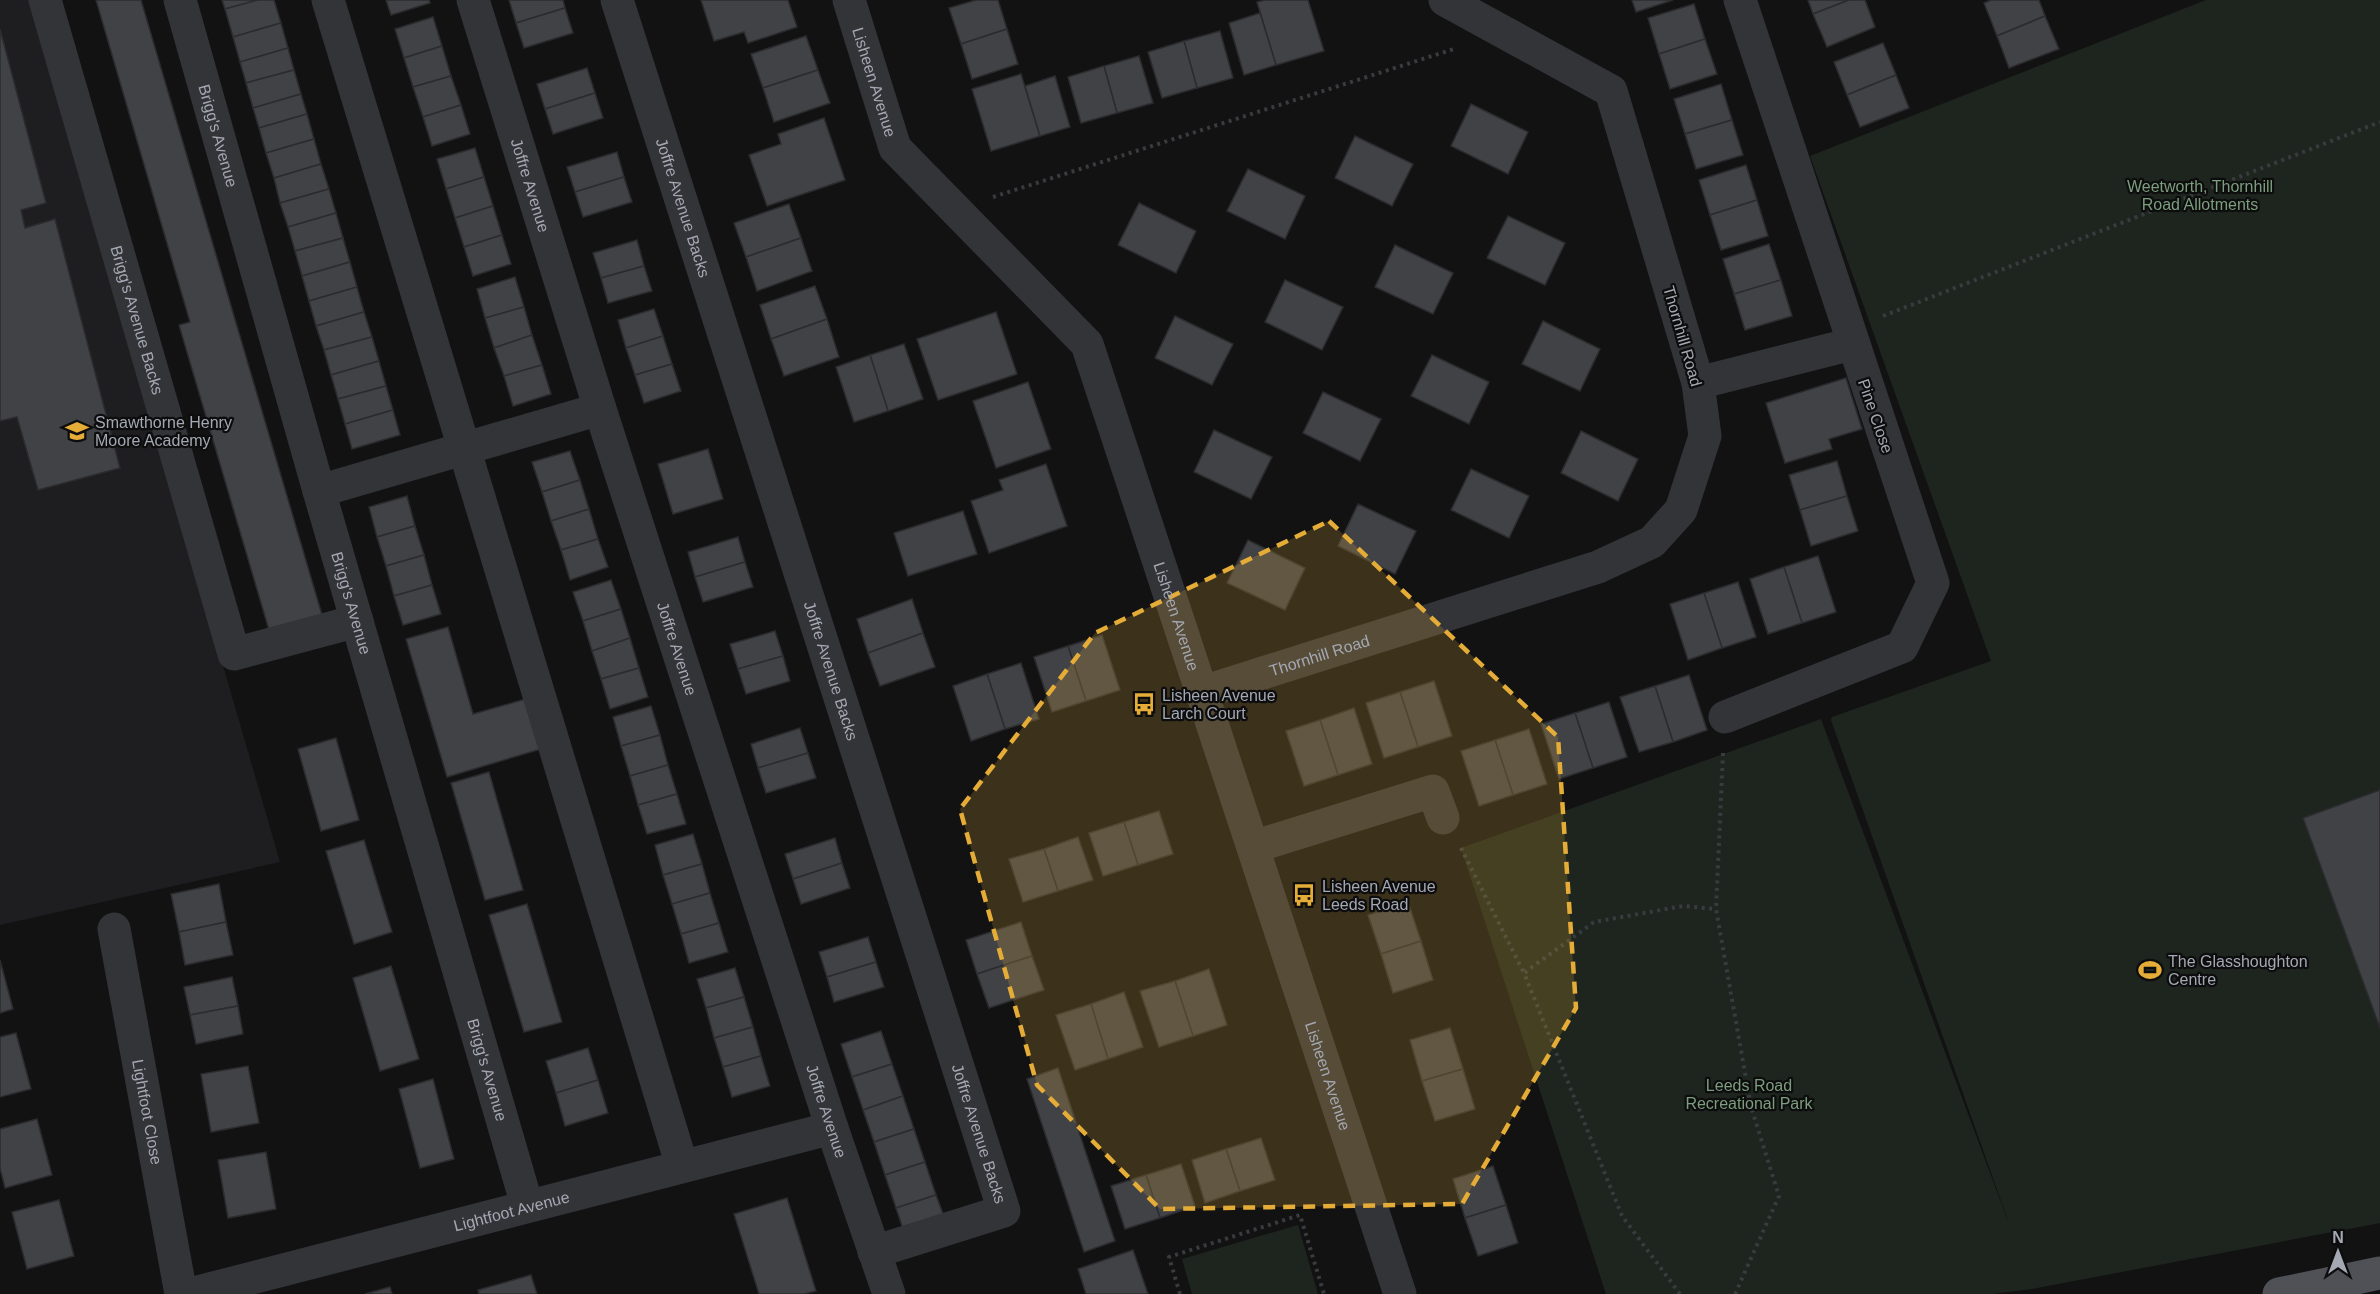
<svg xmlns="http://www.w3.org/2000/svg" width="2380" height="1294" font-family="Arial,sans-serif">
	<rect width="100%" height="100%" fill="#121213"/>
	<!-- built -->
	<path fill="#1e1e20" d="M0,0H30L280,862L0,925Z"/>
	<!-- green -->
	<g fill="#1e251f">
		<path d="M2206,0H2380V1223L2032,1289L1992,1294H1606L1461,848L1821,719L2012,1232L1831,720L1832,717L1991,661L1810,156Z"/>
		<path d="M1298,1225L1318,1294H1192L1182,1259Z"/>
	</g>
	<!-- building -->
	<g fill="#414246" stroke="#2c2c2f" stroke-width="1.5">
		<path d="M96,0H141L322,615L269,630L179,325L190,322Z"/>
		<path d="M222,0H258L225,9Z"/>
		<path d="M258,0H274L281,23L233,37L225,9Z"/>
		<path d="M386,0H429L430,3L391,15Z"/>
		<path d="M509,0H563L565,8L516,23Z"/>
		<path d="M701,0H788L797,27L748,43L744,32L714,41Z"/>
		<path d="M976,0H998L1007,29L961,44L949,8Z"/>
		<path d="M1265,0H1308L1324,51L1276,65L1257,2Z"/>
		<path d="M1632,0H1673L1636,12Z"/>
		<path d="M1808,0H1849L1813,14Z"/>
		<path d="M1849,0H1865L1875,27L1827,47L1813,14Z"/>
		<path d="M1991,0H2039L2045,16L1997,36L1984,3Z"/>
		<path d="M1694,4L1705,39L1659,54L1648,18Z"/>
		<path d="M565,8L573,33L524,48L516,23Z"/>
		<path d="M1260,13L1276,65L1244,75L1229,23Z"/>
		<path d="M2045,16L2059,49L2009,68L1997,36Z"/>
		<path d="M433,17L442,46L404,58L395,29Z"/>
		<path d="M281,23L288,48L240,62L233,37Z"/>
		<path d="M0,29L46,203L21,210L25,228L55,219L120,468L38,490L17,417L0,421Z"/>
		<path d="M1007,29L1018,64L972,79L961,44Z"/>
		<path d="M1220,31L1233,78L1197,88L1184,41Z"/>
		<path d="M806,36L818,70L763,88L751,54Z"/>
		<path d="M1705,39L1717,74L1670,89L1659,54Z"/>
		<path d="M1184,41L1197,88L1162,98L1148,52Z"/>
		<path d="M1883,43L1896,75L1847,95L1834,62Z"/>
		<path d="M442,46L451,76L413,87L404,58Z"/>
		<path d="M288,48L294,70L246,83L240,62Z"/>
		<path d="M1139,56L1153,103L1117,113L1104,66Z"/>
		<path d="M1104,66L1117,113L1081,123L1068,77Z"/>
		<path d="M587,68L595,93L545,109L537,84Z"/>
		<path d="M294,70L301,94L253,108L246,83Z"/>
		<path d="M818,70L830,103L774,122L763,88Z"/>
		<path d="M1021,74L1040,136L991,151L972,89Z"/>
		<path d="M1896,75L1909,108L1860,127L1847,95Z"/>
		<path d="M451,76L461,105L423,117L413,87Z"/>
		<path d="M1055,76L1070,127L1040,136L1025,86Z"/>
		<path d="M1721,84L1732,120L1685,134L1674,99Z"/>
		<path d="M595,93L603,118L553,134L545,109Z"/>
		<path d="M301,94L307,114L259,128L253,108Z"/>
		<path d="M1471,104L1528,132L1508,174L1451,146Z"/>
		<path d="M461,105L470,134L432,146L423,117Z"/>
		<path d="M307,114L314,139L266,153L259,128Z"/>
		<path d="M824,118L845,180L767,206L749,155L781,144L778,134Z"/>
		<path d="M1732,120L1743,155L1696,169L1685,134Z"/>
		<path d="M1355,136L1413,164L1392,206L1335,178Z"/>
		<path d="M314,139L321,164L274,178L266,153Z"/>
		<path d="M475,148L484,177L446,189L437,159Z"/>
		<path d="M617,152L624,177L575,192L567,167Z"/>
		<path d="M321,164L329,189L280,203L274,178Z"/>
		<path d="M1746,165L1757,200L1710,215L1699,180Z"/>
		<path d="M1248,169L1305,196L1285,239L1227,211Z"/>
		<path d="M484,177L493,206L455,218L446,189Z"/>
		<path d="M624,177L632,202L583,217L575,192Z"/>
		<path d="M329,189L336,213L288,227L280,203Z"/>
		<path d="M1757,200L1768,236L1721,250L1710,215Z"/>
		<path d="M1139,203L1196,231L1176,273L1118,245Z"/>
		<path d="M789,204L801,238L746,257L734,223Z"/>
		<path d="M493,206L502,235L464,247L455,218Z"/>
		<path d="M336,213L343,238L295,251L288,227Z"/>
		<path d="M1508,216L1565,243L1545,285L1487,258Z"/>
		<path d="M502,235L511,264L473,276L464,247Z"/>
		<path d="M343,238L350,262L302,276L295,251Z"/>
		<path d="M801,238L812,271L757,291L746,257Z"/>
		<path d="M637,240L644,266L601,278L593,253Z"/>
		<path d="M1769,244L1781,280L1734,294L1723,259Z"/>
		<path d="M1395,245L1453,273L1433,314L1375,287Z"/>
		<path d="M350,262L357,287L309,301L302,276Z"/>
		<path d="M644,266L652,291L608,303L601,278Z"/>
		<path d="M515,277L524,307L485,318L477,289Z"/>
		<path d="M1285,280L1343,307L1322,350L1265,322Z"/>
		<path d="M1781,280L1792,316L1745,330L1734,294Z"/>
		<path d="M815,286L827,319L771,339L760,305Z"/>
		<path d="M357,287L364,312L316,326L309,301Z"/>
		<path d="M524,307L532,335L494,348L485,318Z"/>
		<path d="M654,309L663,336L626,348L618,320Z"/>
		<path d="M364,312L372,337L324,350L316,326Z"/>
		<path d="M996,312L1017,374L938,400L917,339Z"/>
		<path d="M1175,316L1233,344L1212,385L1155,358Z"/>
		<path d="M827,319L839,357L784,376L771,339Z"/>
		<path d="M1543,321L1600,349L1580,391L1522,364Z"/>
		<path d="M532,335L542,365L504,376L494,348Z"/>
		<path d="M663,336L672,364L635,375L626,348Z"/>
		<path d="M372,337L379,361L331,375L324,350Z"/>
		<path d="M904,344L923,399L888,411L870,355Z"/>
		<path d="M870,355L888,411L854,422L836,367Z"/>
		<path d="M1432,355L1489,382L1469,424L1411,396Z"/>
		<path d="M379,361L386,386L338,399L331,375Z"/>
		<path d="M672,364L681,391L644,403L635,375Z"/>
		<path d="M542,365L551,394L513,406L504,376Z"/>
		<path d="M1846,378L1862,429L1829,439L1832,449L1785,463L1766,403Z"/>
		<path d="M1028,382L1051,449L996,468L973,401Z"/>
		<path d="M386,386L393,410L345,424L338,399Z"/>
		<path d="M1323,392L1381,419L1360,461L1303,433Z"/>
		<path d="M393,410L400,435L352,449L345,424Z"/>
		<path d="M1214,430L1272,457L1251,499L1194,472Z"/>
		<path d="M1581,431L1638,459L1618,501L1561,473Z"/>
		<path d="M708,449L723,499L673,514L658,464Z"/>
		<path d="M570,451L580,480L542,492L532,462Z"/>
		<path d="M1837,461L1847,496L1800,510L1789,475Z"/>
		<path d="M1046,464L1067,526L989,553L971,501L1003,490L999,480Z"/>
		<path d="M1471,469L1529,496L1509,538L1451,510Z"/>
		<path d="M580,480L589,509L551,521L542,492Z"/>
		<path d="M407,496L415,526L377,537L369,507Z"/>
		<path d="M1847,496L1858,531L1811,546L1800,510Z"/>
		<path d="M1358,504L1416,531L1395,574L1338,546Z"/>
		<path d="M589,509L598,539L561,550L551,521Z"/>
		<path d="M963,511L977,554L908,576L894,533Z"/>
		<path d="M415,526L424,555L386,566L377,537Z"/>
		<path d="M738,537L745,562L695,577L688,552Z"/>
		<path d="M598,539L608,567L570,580L561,550Z"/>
		<path d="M1248,540L1305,568L1285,610L1227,583Z"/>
		<path d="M424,555L432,585L394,596L386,566Z"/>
		<path d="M1818,556L1836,612L1802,623L1784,567Z"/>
		<path d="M745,562L753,587L703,602L695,577Z"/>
		<path d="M1784,567L1802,623L1768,634L1750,579Z"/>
		<path d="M611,580L621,609L583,621L573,592Z"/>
		<path d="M1738,582L1756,637L1722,648L1704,593Z"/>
		<path d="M432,585L441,614L403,625L394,596Z"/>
		<path d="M1704,593L1722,648L1688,660L1670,604Z"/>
		<path d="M912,599L923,633L868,653L857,619Z"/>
		<path d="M621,609L630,638L592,651L583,621Z"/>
		<path d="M448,627L473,714L526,699L541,749L447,777L406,639Z"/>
		<path d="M775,631L783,656L738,669L730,644Z"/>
		<path d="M923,633L935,667L880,686L868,653Z"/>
		<path d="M1102,635L1120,690L1086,701L1068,646Z"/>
		<path d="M630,638L639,668L601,679L592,651Z"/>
		<path d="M1068,646L1086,701L1052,712L1034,657Z"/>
		<path d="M783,656L790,681L746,694L738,669Z"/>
		<path d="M1021,663L1039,719L1005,729L987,674Z"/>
		<path d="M639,668L648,697L610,709L601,679Z"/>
		<path d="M987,674L1005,729L971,741L953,686Z"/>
		<path d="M1689,675L1707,730L1673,742L1655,686Z"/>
		<path d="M1434,681L1452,736L1418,747L1400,692Z"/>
		<path d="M1655,686L1673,742L1639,752L1620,697Z"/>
		<path d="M1400,692L1418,747L1384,758L1366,703Z"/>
		<path d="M1609,702L1627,757L1593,768L1575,713Z"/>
		<path d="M651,706L660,735L621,746L613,717Z"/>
		<path d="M1354,708L1372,764L1338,775L1320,720Z"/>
		<path d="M1575,713L1593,768L1559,779L1541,724Z"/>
		<path d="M1320,720L1338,775L1304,786L1286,731Z"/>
		<path d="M800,728L808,753L758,768L751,744Z"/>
		<path d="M1529,729L1547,784L1513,795L1495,740Z"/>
		<path d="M660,735L668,765L630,776L621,746Z"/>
		<path d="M336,738L359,820L321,831L298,749Z"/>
		<path d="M1495,740L1513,795L1479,806L1461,751Z"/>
		<path d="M808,753L816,778L766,793L758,768Z"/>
		<path d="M668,765L677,794L638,805L630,776Z"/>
		<path d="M489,772L523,890L485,900L451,783Z"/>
		<path d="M2380,790V1028L2303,818Z"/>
		<path d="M677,794L686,824L647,834L638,805Z"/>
		<path d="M1159,811L1173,854L1138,865L1124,822Z"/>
		<path d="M1124,822L1138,865L1103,876L1089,833Z"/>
		<path d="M693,834L702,864L663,875L655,845Z"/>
		<path d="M1078,837L1093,880L1058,891L1044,849Z"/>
		<path d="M835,838L842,863L793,879L785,854Z"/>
		<path d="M364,840L392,932L354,944L326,851Z"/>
		<path d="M1044,849L1058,891L1023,902L1009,859Z"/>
		<path d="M842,863L850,888L801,904L793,879Z"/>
		<path d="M702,864L710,893L672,904L663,875Z"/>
		<path d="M219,884L226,922L179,932L171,894Z"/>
		<path d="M710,893L719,923L681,934L672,904Z"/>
		<path d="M1408,902L1421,941L1381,954L1368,915Z"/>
		<path d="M527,904L562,1022L524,1032L489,915Z"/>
		<path d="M226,922L233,955L185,965L179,932Z"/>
		<path d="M1021,922L1032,956L977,974L966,940Z"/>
		<path d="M719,923L728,952L689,963L681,934Z"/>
		<path d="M868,937L876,962L827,977L819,952Z"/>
		<path d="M1421,941L1433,980L1393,993L1381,954Z"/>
		<path d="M1032,956L1044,990L989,1008L977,974Z"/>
		<path d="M0,960L13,1009L0,1013Z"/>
		<path d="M876,962L884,987L834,1002L827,977Z"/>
		<path d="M391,966L419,1059L380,1071L353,978Z"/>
		<path d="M735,968L744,997L706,1008L697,979Z"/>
		<path d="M1209,969L1227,1025L1193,1036L1175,981Z"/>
		<path d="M232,977L238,1006L190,1015L184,987Z"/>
		<path d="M1175,981L1193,1036L1159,1047L1140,991Z"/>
		<path d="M1124,992L1143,1047L1108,1059L1091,1004Z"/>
		<path d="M744,997L753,1027L714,1038L706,1008Z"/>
		<path d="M1091,1004L1108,1059L1075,1070L1056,1015Z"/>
		<path d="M238,1006L243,1034L196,1044L190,1015Z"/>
		<path d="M753,1027L761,1056L723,1067L714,1038Z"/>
		<path d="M1450,1028L1463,1069L1422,1081L1410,1040Z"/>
		<path d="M881,1031L892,1064L852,1077L841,1044Z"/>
		<path d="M16,1033L31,1089L0,1097V1037Z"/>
		<path d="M588,1048L598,1080L556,1093L546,1061Z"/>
		<path d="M761,1056L770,1086L732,1097L723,1067Z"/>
		<path d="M892,1064L903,1096L863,1110L852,1077Z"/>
		<path d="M248,1066L259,1123L211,1132L201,1074Z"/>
		<path d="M1058,1068L1115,1241L1084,1252L1027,1079Z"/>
		<path d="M1463,1069L1475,1109L1435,1121L1422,1081Z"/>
		<path d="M433,1079L454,1159L420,1168L399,1089Z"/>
		<path d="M598,1080L608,1113L565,1126L556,1093Z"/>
		<path d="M903,1096L914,1129L874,1142L863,1110Z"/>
		<path d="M37,1119L52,1175L5,1188L0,1168V1129Z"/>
		<path d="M914,1129L925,1162L885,1175L874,1142Z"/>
		<path d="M1261,1138L1275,1180L1240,1191L1226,1149Z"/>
		<path d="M1226,1149L1240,1191L1205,1203L1192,1160Z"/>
		<path d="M266,1152L276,1209L228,1218L218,1160Z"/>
		<path d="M925,1162L936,1195L896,1208L885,1175Z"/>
		<path d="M1181,1164L1195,1206L1160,1218L1146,1175Z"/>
		<path d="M1493,1166L1506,1205L1465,1218L1453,1179Z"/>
		<path d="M1146,1175L1160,1218L1125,1229L1111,1186Z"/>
		<path d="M936,1195L948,1227L907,1241L896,1208Z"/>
		<path d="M787,1198L816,1291L804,1294H759L734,1214Z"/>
		<path d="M59,1200L74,1256L27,1269L12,1212Z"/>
		<path d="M1506,1205L1518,1243L1478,1256L1465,1218Z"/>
		<path d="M1133,1250L1148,1294H1086L1078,1269Z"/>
		<path d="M531,1275L537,1294H479L478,1290Z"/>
		<path d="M390,1287L392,1294H365Z"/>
	</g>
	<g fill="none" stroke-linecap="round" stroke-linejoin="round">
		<!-- path -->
		<g stroke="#393b3f" stroke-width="4" stroke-dasharray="3 4.5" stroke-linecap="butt">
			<path d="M993,197L1457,48"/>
			<path d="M1883,316L2380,122"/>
			<path d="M1723,753L1716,909L1751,1107L1779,1196L1735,1294"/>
			<path d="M1461,848L1524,973"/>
			<path d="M1180,1294L1169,1257L1300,1215L1324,1294"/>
			<path d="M1680,1294L1622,1216L1524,973L1594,922L1683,906L1716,909"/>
		</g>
		<!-- minor -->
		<g stroke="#333438" stroke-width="33">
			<path id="s1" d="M45,0L234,654L357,621"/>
			<path id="s2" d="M180,0L319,491L527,1205"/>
			<path d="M328,0L682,1166"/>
			<path id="s3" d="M473,0L600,409L832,1128L889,1294"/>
			<path id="s4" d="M617,0L1004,1211L874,1252"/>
			<path id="s5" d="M849,0L895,148L1087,344L1400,1294"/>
			<path d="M1698,383L1852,344"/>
			<path d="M319,491L600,409"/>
			<path id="s6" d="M1203,692L1598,567L1652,542L1681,510L1705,436L1698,383L1611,91L1445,0"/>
			<path d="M1725,717L1902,647L1933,583L1740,0"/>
			<path d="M1253,847L1433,791L1443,818"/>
			<path id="s7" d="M114,929L181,1294"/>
			<path id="s8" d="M190,1294L832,1128"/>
		</g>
		<!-- major -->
		<path stroke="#4f5157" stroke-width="33" d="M2279,1294L2380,1273"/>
	</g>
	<!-- marked area -->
	<path fill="#e5ad38" fill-opacity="0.2" stroke="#e5ad38" stroke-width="4.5" stroke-dasharray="12 8" stroke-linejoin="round" d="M1329,521L1558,737L1576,1008L1462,1204L1160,1209L1037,1085L960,809L1095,633Z"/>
	<!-- icons -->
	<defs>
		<g id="school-bare" transform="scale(1.8)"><path d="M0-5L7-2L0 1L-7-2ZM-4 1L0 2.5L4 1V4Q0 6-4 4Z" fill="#e5ad38" stroke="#0d0d0e" stroke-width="2.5" paint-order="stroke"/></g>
		<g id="bus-bare" transform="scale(1.8)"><path d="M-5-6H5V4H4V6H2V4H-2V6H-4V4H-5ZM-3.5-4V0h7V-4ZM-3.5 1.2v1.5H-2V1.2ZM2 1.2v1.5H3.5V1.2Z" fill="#e5ad38" stroke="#0d0d0e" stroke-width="2.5" paint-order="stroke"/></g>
		<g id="stadium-bare" transform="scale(1.8)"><path d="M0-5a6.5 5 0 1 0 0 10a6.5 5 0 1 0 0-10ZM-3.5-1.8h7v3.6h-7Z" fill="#e5ad38" stroke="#0d0d0e" stroke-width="2.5" paint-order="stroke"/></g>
	</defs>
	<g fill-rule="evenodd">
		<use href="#school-bare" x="77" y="431"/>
		<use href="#bus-bare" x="1144" y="704"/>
		<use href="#bus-bare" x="1304" y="895"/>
		<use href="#stadium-bare" x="2150" y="970"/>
	</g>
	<g text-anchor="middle" stroke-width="4.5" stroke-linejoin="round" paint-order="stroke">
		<!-- street labels -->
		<g font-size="16" fill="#a4a8b3" stroke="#0d0d0e">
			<text dy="6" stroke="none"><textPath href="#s5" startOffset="86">Lisheen Avenue</textPath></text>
			<text dy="6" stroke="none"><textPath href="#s2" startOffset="141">Brigg's Avenue</textPath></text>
			<text dy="6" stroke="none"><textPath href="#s3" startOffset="194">Joffre Avenue</textPath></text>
			<text dy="6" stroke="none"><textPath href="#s4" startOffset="218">Joffre Avenue Backs</textPath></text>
			<text dy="6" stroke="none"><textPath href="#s1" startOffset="333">Brigg's Avenue Backs</textPath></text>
			<text transform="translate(1683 336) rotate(74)" y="6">Thornhill Road</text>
			<text transform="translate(1876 416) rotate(71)" y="6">Pine Close</text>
			<text dy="6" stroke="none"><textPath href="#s2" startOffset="627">Brigg's Avenue</textPath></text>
			<text dy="6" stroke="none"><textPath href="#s5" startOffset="716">Lisheen Avenue</textPath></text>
			<text dy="6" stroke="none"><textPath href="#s3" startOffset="680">Joffre Avenue</textPath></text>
			<text dy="6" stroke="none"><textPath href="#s6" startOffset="122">Thornhill Road</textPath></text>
			<text dy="6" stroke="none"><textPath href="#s4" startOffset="704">Joffre Avenue Backs</textPath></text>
			<text dy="6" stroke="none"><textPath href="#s2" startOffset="1113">Brigg's Avenue</textPath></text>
			<text dy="6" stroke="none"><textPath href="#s5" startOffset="1200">Lisheen Avenue</textPath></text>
			<text dy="6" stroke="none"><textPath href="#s7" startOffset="186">Lightfoot Close</textPath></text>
			<text dy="6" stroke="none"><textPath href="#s3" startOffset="1166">Joffre Avenue</textPath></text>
			<text dy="6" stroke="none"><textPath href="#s4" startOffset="1190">Joffre Avenue Backs</textPath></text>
			<text dy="6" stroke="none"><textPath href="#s8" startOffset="332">Lightfoot Avenue</textPath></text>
		</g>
		<!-- park labels -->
		<g font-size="16" fill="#7c9d7e" stroke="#0d0d0e">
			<text x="2200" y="192">Weetworth, Thornhill<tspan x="2200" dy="18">Road Allotments</tspan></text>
			<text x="1749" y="1091">Leeds Road<tspan x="1749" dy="18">Recreational Park</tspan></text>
		</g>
		<!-- poi labels -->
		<g font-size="16" fill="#a4a8b3" stroke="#0d0d0e" text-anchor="start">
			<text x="95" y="428">Smawthorne Henry<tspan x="95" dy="18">Moore Academy</tspan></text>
			<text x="1162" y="701">Lisheen Avenue<tspan x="1162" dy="18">Larch Court</tspan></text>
			<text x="1322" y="892">Lisheen Avenue<tspan x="1322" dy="18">Leeds Road</tspan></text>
			<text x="2168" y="967">The Glasshoughton<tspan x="2168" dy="18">Centre</tspan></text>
		</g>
	</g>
	<!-- north arrow -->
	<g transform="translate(2338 1252)" stroke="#0d0d0e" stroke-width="4.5" paint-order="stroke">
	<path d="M0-4.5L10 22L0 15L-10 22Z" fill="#a4a8b3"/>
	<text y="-9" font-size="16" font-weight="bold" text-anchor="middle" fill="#a4a8b3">N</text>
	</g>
</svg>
